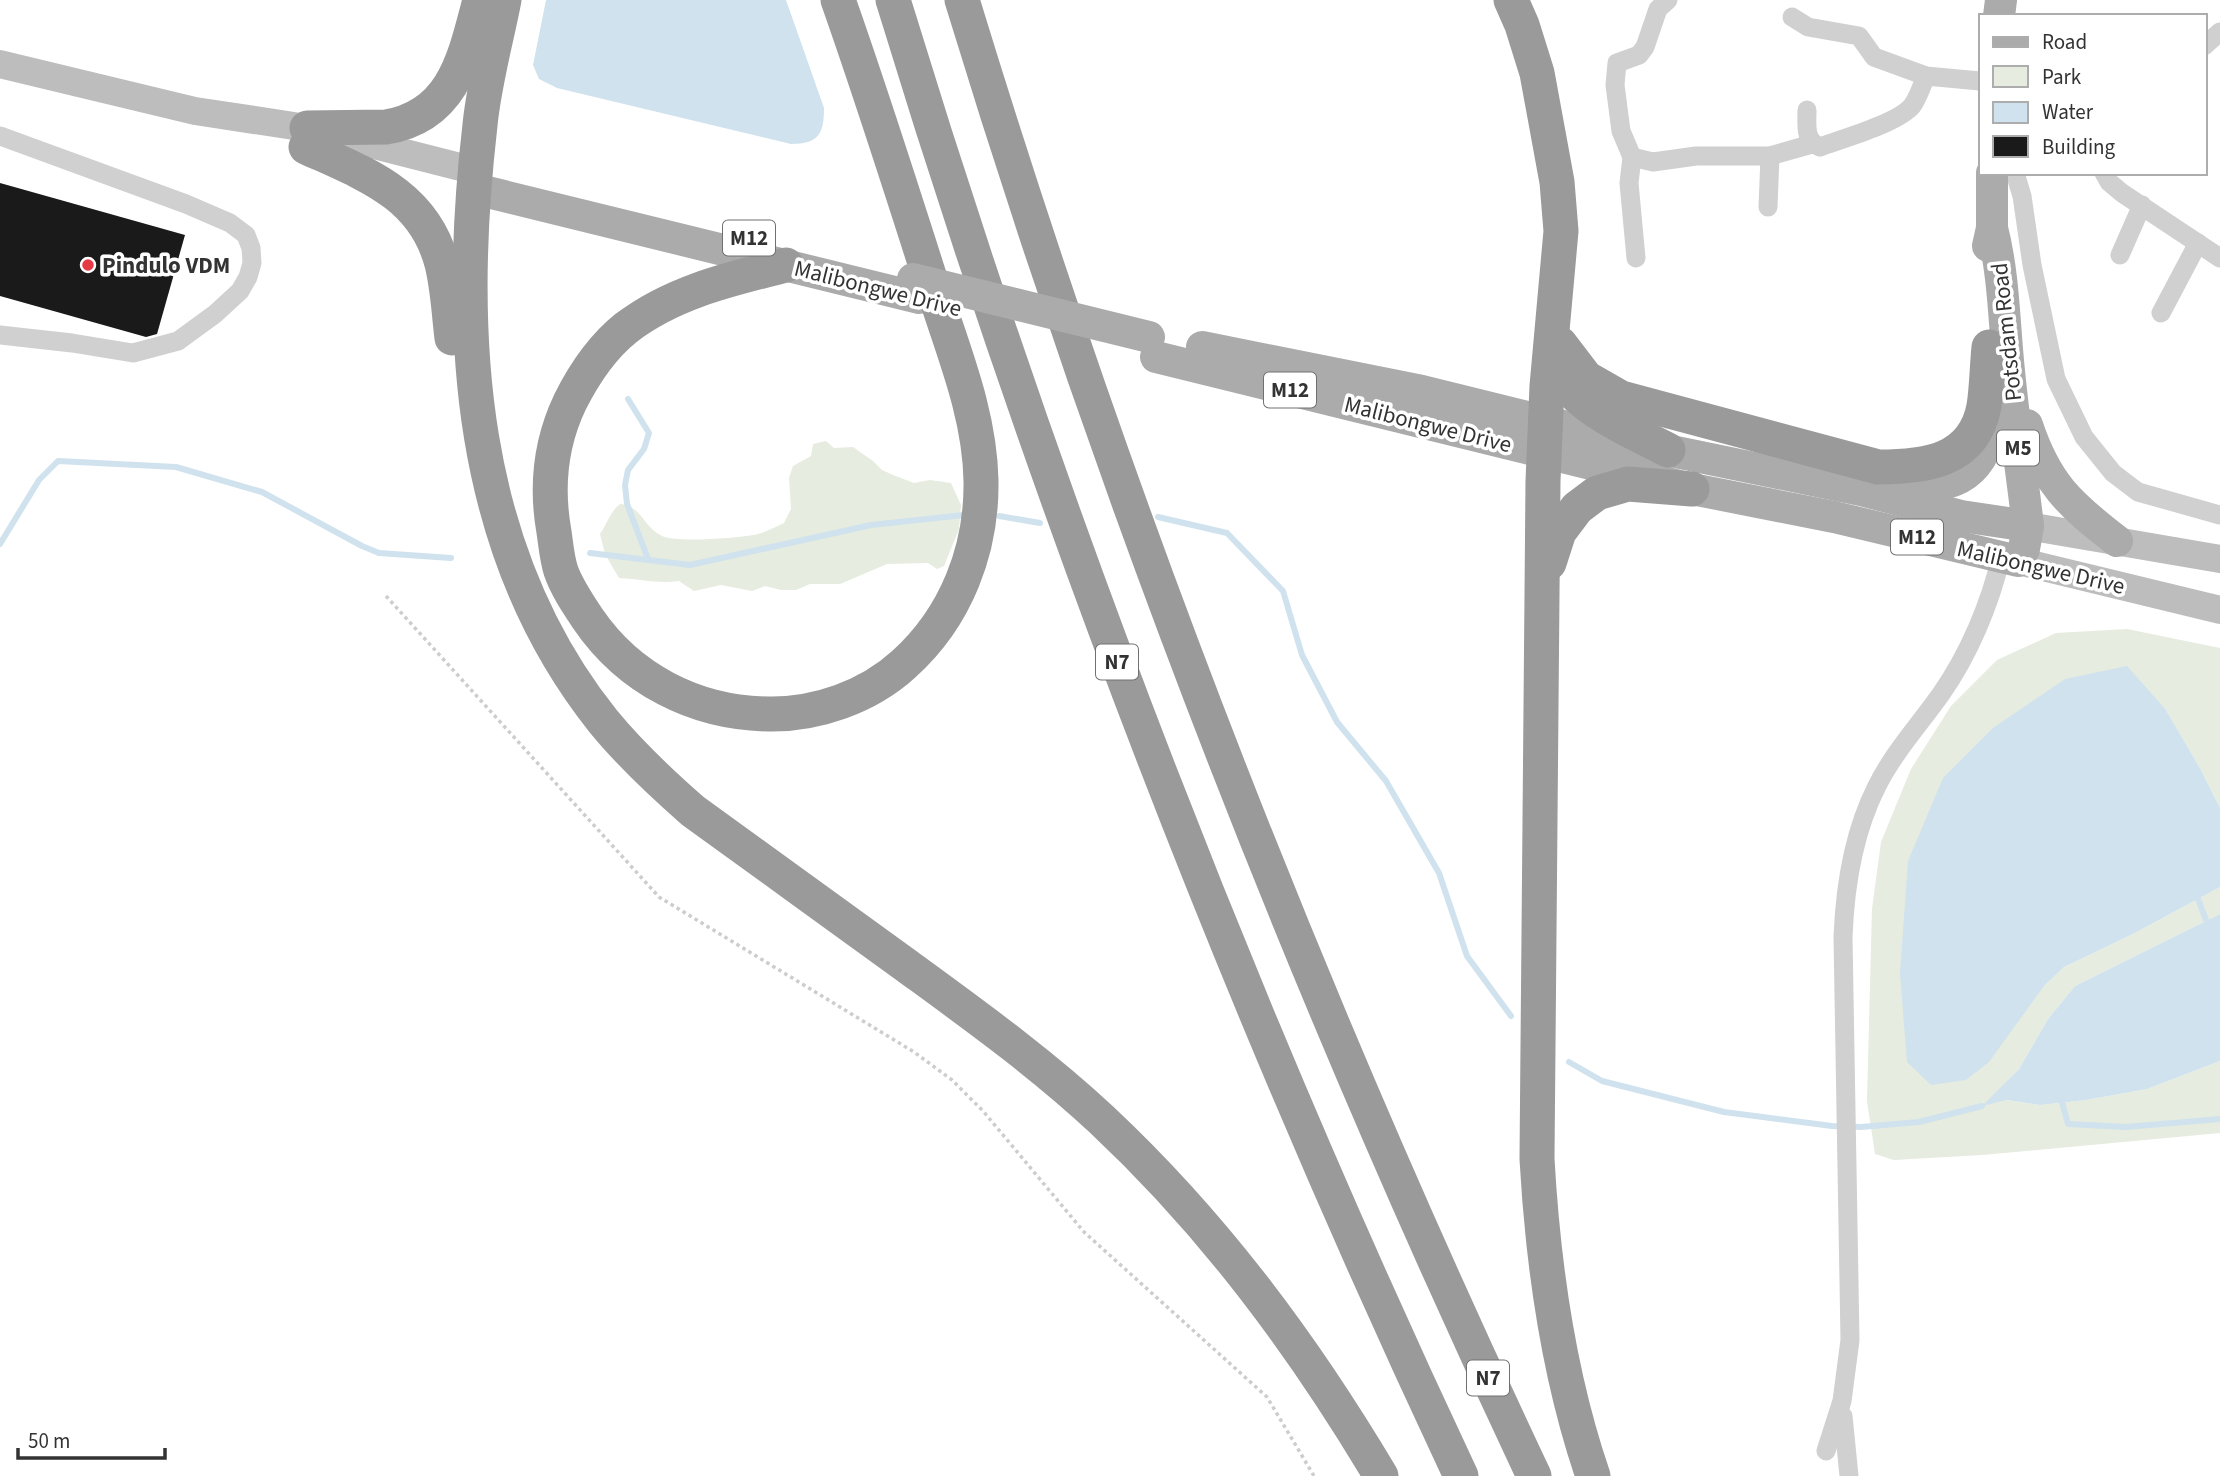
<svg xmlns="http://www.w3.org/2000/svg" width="2220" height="1476" font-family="'Source Sans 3',sans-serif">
	<rect width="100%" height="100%" fill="#fff"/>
	<!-- green -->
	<g fill="#e6ecdf">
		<path d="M826,441L834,448L853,447L873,461L882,470L893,475L914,483L930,480L951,483L961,505L959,529L944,566L937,569L928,563L887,564L840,584H810L796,590H781L765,586L752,591L721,585L694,591L679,581C658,584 640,579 619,578L605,554L600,534C607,524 610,512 620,504C641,505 644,528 662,536C678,543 735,538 754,535C764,533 775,527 784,523L791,509L789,478L793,466L811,456L813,444Z"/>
		<path d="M2127,629L2220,648V808L2201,770L2166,710L2044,986L2064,967L2133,934L2220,887V914L2075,986L2048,1019L2019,1069L1984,1105L2007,1100L2040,1105L2086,1100L2147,1089L2220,1061V1133L1982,1155L1894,1160L1875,1154L1867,1101L1872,909L1881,842L1911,769L1951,706L1997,660L2056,633Z"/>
	</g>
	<!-- water -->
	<g fill="#cfe2ee">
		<path d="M546,0H786L824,108C824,133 819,144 791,144L557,88L539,79L533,65Z"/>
		<path d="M2127,666L2166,710L2201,770L2220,808V887L2133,934L2064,967L2044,986L1989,1062L1966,1080L1931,1085L1907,1062L1900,973L1908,861L1943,778L1993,728L2065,679Z"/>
		<path d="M2220,914V1061L2147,1089L2086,1100L2040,1105L2007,1100L1982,1106L2019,1069L2048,1019L2075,986Z"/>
	</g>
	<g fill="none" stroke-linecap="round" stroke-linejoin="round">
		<!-- stream -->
		<g stroke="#cfe2ee" stroke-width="6">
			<path d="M628,399L649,433L644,449L628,470L625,485L627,504L648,559"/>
			<path d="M999,516L1040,523"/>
			<path d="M1158,517L1227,533L1283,591L1302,655L1337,722L1386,781L1439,873L1467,956L1511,1016"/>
			<path d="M0,544L39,480L58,461L176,467L262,492L362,546L379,553L451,558"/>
			<path d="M590,553L690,565L871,525L964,515"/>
			<path d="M2198,899L2206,920"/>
			<path d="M1569,1062L1602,1081L1724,1112L1832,1126L1861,1127L1919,1122L1982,1106"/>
			<path d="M2062,1102L2068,1124L2126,1127L2220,1119"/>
		</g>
	</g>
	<!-- building -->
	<path fill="#1a1a1a" d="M0,183L185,235L157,334L146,337L0,296Z"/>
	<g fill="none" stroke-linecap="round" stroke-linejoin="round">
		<!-- path -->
		<path stroke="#cdcdcd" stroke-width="3.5" stroke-dasharray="3.5 3.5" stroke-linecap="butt" d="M386,596L659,897L914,1052L952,1080L983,1111L1084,1232L1267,1397L1314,1476"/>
		<!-- street -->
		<g stroke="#d0d0d0" stroke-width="19">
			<path d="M1668,0L1658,9L1645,47L1639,55L1617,63L1615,85L1621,131L1632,157L1653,162L1696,156H1770L1812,144"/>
			<path d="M1792,17L1808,27L1859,36L1874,57L1926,76L1980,81"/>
			<path d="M2204,46L2220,32"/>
			<path d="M1807,110C1807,125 1804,141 1820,147C1842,139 1898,123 1912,106C1918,98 1922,85 1926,76"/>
			<path d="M0,136L186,204L230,223L246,235L251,248L252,263L248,277L240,291L215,314L178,341L133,353L72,343L0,335"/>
			<path d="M1632,157L1629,183L1636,258"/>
			<path d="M2015,173L2022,196L2032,265L2056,379L2084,437L2113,473L2138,492L2220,515"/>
			<path d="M2104,173L2109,182L2122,193L2220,258"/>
			<path d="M1768,207L1770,156"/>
			<path d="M2120,255L2142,205"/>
			<path d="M2161,313L2198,243"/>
			<path d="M1843,1416L1849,1476"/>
			<path d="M1826,1451L1842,1401L1850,1340L1843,937C1845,885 1853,833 1877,786C1894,752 1919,725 1941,694C1969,654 1990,604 2001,557"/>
		</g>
		<!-- secondary -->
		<g stroke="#bdbdbd" stroke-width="28">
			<path d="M0,64L195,111L307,128L476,171"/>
			<path d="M2028,526L2220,559"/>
			<path d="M2018,561L2220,610"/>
		</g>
		<!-- primary -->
		<g stroke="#ababab" stroke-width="32">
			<path d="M1999,16L2001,0"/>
			<path d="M475,189L919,298"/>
			<path d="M1988,246L1992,228V173"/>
			<path d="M1202,347L1422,391L1637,444L1861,490L1961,516L2028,526"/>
			<path d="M1156,357L1692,489L1834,517L2018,561L2024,549L2028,526C2022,474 2014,423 2009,371C2004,323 2004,275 1992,228"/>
			<path d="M2027,425C2046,483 2069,504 2117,541"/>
			<path d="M1891,489C1949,486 1979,486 1994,422"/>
		</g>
		<!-- highway -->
		<g stroke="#9a9a9a" stroke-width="35">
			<path d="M504,0C496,41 484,83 480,125C456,332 467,551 603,721C630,754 661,783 693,811C764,863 836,914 907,966C974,1015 1041,1063 1102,1120C1214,1225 1303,1345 1381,1476"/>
			<path d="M893,0C1047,505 1236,998 1461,1476"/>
			<path d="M962,0C1116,505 1308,998 1534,1476"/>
			<path d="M1511,0L1522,25L1537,73L1557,182L1561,231L1547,386L1543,481L1537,1159C1543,1266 1558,1374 1593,1476"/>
			<path d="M307,128L386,127C454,116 465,57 480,0"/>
			<path d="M306,147C365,174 424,194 442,264C448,288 449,314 452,338"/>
			<path d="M786,265C730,279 673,292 626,328C601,348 584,374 570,402C550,444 546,487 554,532C556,545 557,559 561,571C567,588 578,604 588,619C629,679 695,713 768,714C816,715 868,697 904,664C956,617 982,550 981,481C980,415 954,353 934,291C903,194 872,96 838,0"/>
			<path d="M1560,344L1586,378L1621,398L1878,467C1924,467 1974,462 1984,406C1987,387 1987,366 1989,347"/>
			<path d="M1569,388C1595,416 1633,432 1668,450"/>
			<path d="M1549,563L1559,532L1577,508L1597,493L1628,484L1692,489"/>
		</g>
		<!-- primary-bridge -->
		<path stroke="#ababab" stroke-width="32" d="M913,279L1149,337"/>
	</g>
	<!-- markers -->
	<circle fill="#e63946" stroke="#fff" stroke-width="2.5" cx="88" cy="265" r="7"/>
	<g text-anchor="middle" stroke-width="7" stroke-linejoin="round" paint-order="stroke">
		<!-- shield labels -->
		<g fill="#fff" stroke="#707070" stroke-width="2">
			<rect x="723" y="220.5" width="52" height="35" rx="5"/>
			<rect x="1264" y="372.5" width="52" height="35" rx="5"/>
			<rect x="1997" y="430.5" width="42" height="35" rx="5"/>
			<rect x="1891" y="519.5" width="52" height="35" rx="5"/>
			<rect x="1096" y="644.5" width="42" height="35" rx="5"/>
			<rect x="1467" y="1360.5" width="42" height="35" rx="5"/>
		</g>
		<g font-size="21" font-weight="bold" fill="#333">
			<text x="749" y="245">M12</text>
			<text x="1290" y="397">M12</text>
			<text x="2018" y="455">M5</text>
			<text x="1917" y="544">M12</text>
			<text x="1117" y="669">N7</text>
			<text x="1488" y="1385">N7</text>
		</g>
		<!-- poi labels -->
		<g font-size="23" font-weight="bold" fill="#333" stroke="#fff" text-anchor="start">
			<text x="102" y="273">Pindulo VDM</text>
		</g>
		<!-- street labels -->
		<g font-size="23" fill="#333" stroke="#fff">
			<text transform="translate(878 288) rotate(14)" y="8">Malibongwe Drive</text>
			<text transform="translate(2006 332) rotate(-96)" y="8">Potsdam Road</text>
			<text transform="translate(1428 424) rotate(14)" y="8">Malibongwe Drive</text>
			<text transform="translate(2041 567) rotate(13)" y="8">Malibongwe Drive</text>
		</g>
	</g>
	<!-- legend -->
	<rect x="1979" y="14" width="228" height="161" fill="#ffffff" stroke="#adadad" stroke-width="2"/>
	<rect x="1993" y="37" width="35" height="10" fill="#ababab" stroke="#adadad" stroke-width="2"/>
	<text x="2042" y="49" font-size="21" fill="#333333">Road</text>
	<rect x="1993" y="66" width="35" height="21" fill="#e6ecdf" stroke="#adadad" stroke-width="2"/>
	<text x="2042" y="84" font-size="21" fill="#333333">Park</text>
	<rect x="1993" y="102" width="35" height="21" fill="#cfe2ee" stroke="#adadad" stroke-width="2"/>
	<text x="2042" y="119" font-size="21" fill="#333333">Water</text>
	<rect x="1993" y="136" width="35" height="21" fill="#1a1a1a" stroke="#adadad" stroke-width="2"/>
	<text x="2042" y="154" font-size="21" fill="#333333">Building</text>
	<!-- scale -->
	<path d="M18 1448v10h147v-10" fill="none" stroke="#333333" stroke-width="3.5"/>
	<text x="28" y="1448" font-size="21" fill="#333333" stroke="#ffffff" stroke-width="5" paint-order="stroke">50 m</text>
</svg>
